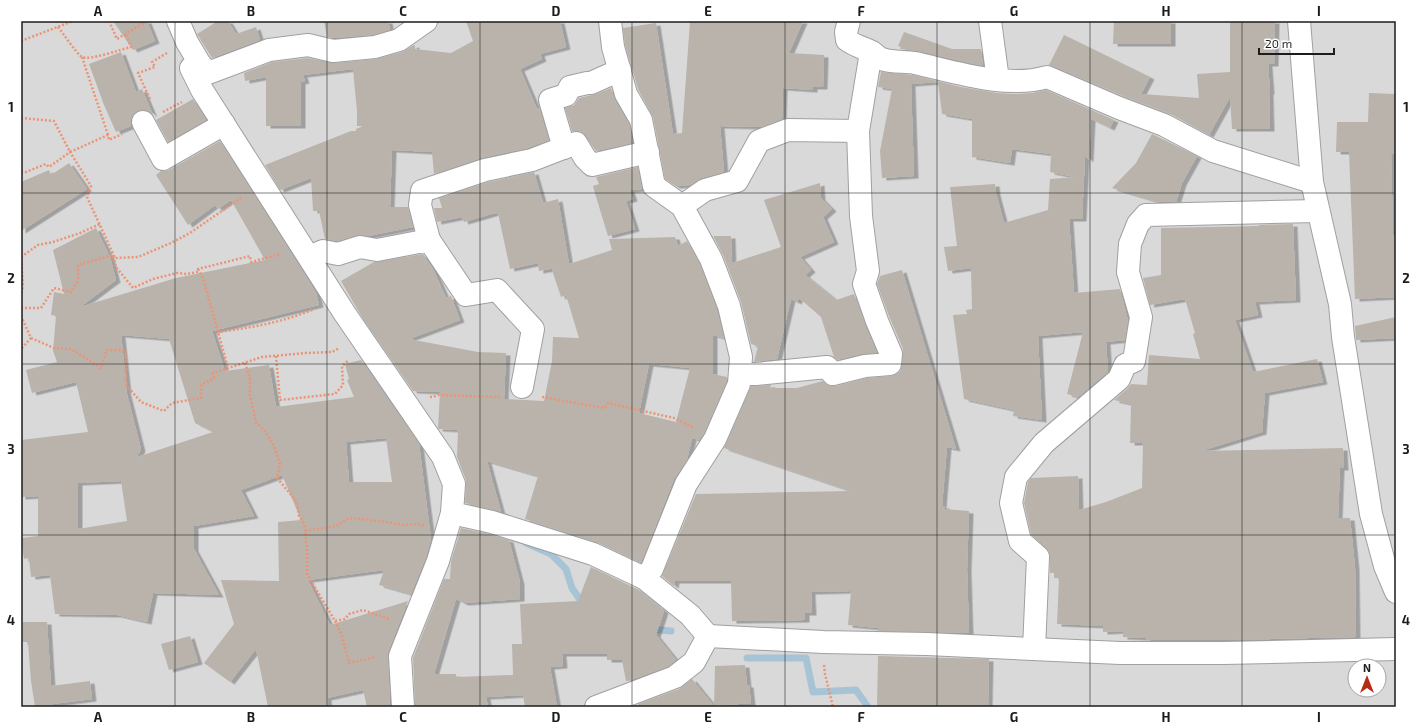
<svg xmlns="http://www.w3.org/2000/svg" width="1417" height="728" font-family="'Exo 2',sans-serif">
	<defs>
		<filter id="shadow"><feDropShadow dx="4.5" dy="2.5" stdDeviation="0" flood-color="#0004"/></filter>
	</defs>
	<rect width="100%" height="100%" fill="#ecebe3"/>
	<!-- residential -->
	<path fill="#dad9d9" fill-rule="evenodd" d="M21,21H1396V707H21ZM1355,666H1379V690H1355Z"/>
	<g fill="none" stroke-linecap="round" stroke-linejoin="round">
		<!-- stream -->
		<g stroke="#a7c4d6" stroke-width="7">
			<path d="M526,543L551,554L566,569L572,588L583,604L585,605"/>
			<path d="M649,629L671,631"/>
			<path d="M747,658H806L813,692L856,690L868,707"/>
		</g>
	</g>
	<!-- building -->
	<g fill="#b9b3ac" fill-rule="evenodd" filter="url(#shadow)">
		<path d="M113,21H147L155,41L133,50Z"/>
		<path d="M218,21H228L236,34L256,27L260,40L212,58L197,34Z"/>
		<path d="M324,21H388L390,30L373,35L334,38L327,37Z"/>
		<path d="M466,21H560L566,47L540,54L542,59L520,69L537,109L539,108L549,140L528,148L481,158L434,174L432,152L392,150L390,207H408L413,227L368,236L357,235L337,241L325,239L319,211H313L311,178L280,190L265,165L351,131H356V129L363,126H357V111L353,69L303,75L305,81L301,82V126H266V77L245,81L244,73L272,62L307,58L334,63L376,59L402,52L414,45H415V49L451,53L473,41Z"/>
		<path d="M690,21H803L789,53L824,55L823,87H813V90L783,88L782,119L762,127L720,126L724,172L701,178L690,185L676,186L665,179L653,117L638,89L625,45L623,28L656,23L673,134L682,133Z"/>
		<path d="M1114,21H1171V44H1113Z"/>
		<path d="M1230,21H1275L1274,64H1268L1270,92H1269L1270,129H1232L1230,97L1209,135L1169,113L1124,96L1049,65L1064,35L1150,77L1141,94L1199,98L1197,74L1230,72Z"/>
		<path d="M904,32L952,49H981L983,66L918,51L900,49L901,47L898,46Z"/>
		<path d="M121,52L136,92L142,89L153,115L149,111L144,110L137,111L132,116L131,121V126L116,132L104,105L89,64Z"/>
		<path d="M881,72L913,75L961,87L997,93L1016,94L1032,93L1046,90L1114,120L1110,128L1091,119L1089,160L1085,156L1082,219H1069L1074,293L1120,289L1128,321L1125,340L1106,342L1108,372L1078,397L1067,394L1083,332L1038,336L1042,420L1013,416L1014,410L964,399L953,315L967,314L966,310L972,309L971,268L948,271L944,247L957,246L950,187L995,184L996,193L1004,223L1048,210L1050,179L1075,177L1050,172L1051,154L1012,149L1010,163L972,157V119L942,114L938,82L911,84L914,176L882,178L880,151L892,89L878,87Z"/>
		<path d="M611,88L615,100L629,124L633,143L596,151L583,133L578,131H572L565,108L574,105L579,98L596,94Z"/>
		<path d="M1369,93L1396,94V154L1391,153L1393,235H1396V297L1355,299L1349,152H1336L1337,122H1368Z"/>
		<path d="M193,99L206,120L168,142L156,120Z"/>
		<path d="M1152,134L1197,156L1182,183L1176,202H1159L1112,188L1136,163Z"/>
		<path d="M220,141L305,275L316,293L319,305L212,331L225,371L269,365L276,407L354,397L347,380L349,379L345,364L361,360L419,444L431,539L426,557L411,594L379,585L384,570L308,580L330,625L408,601L388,652L390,707H367L363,690L327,698L328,707H268L256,649L230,682L204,663L234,624L221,580L279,581L278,522L301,520L282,475L241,490L254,516L194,526V549L219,595L153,593L147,622L117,615L55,614L50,575L31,577L29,558L24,559L21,538L38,536V496L21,497V440L88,432L76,382L32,393L26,370L57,362L53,351L56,316L51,315L54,292L64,294L53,250L96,228L110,257L116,280L80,307L176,278L265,260L231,200L218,209L215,205L188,225L156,175L161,171L169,170ZM121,335L169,339L195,423L213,432L137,457L141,449L126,390L127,391ZM386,438L392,482H349L346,442ZM121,481L127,521L78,529V483Z"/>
		<path d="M69,163L87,189L21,231V182L49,170L51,175Z"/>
		<path d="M638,167L642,189L630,190L633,199L626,201L635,229L608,236L594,190L593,186L599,184L596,177Z"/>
		<path d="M534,172L543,203L558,199L569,264L612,250L609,239L675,237L678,246L687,241L700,264L717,310L724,338L713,335V374L727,377V381L704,433L699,440L692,438L687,460L674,479L641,563L597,542L525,519L538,476L487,461L501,512L465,503L466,480L457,457L458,430L439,429L438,428L440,392L413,391L363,319L341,281L374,262L423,254L433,269L446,298L451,296L460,320L409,339L478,352L506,353L504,399L544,401L552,361L553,337L579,338L566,295L561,297L552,270L561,267L539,271L538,263L510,269L498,213L496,214L495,213L464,222L462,217L437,222L434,208H442L439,198L488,182ZM649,364L690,368L676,422L639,413Z"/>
		<path d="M820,183L821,198L832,209L823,217L834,242L800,257L811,270L805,275L836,300L854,294L877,353L862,354L837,360L834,357L821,317L799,298L797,302L791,299L777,359L754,362L758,346L751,344L741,302L723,255L713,236H731L732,263L781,247L764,200Z"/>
		<path d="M1293,224L1296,300L1255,302L1258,315L1235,320L1253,372L1317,359L1323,382L1265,393L1262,432L1201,451L1343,448L1344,468H1340L1338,518H1350L1355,567L1356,637L1224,640H1146V638L1123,637V631L1103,632V626L1057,624L1059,578H1054V573H1050V558L1049,552L1031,534L1024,503L1028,482L1031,478L1078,476L1079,510L1106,502L1142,488L1143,443H1130L1131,404L1114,400L1127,389L1131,384L1147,385L1149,355L1200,359L1193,334L1195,333L1185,299L1150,305L1143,278L1161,275V228L1259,226V225Z"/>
		<path d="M902,270L956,449L947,447L942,506H945V509L969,511L967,569L969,633L878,631V628L848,625L851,591L811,592L812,613H805V620L732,621L731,581H675L674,586L662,576L696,494L851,491L724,448L751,386L771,385L770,388H797L823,381L829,386H836L867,378L891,376L897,374L900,371L902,365L903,349L889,316L877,284L880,276Z"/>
		<path d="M1396,317V338L1356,340L1355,326Z"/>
		<path d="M461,528L489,534L509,540L520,582V599L464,603L456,599L434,674H456V677L513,675L512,644H522L520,604L578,601L591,567L637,589L664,611L656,635L676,660L669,666L628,681H626L622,660H607V654H562L563,666L550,667L557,707H525L523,695L486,697L488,707H415L413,658L444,579H450L451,561Z"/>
		<path d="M23,622H47L51,686L90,681L92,699L53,704V707H35L31,681L28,642H23Z"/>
		<path d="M190,636L198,662L169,670L161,644Z"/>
		<path d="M878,656L989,659L988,707H877Z"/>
		<path d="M745,665L747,685H749L751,703L714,706L715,707H639L638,704L679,689L692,679L714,706L715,666Z"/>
	</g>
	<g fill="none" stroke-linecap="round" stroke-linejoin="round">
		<!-- minor casing -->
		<g stroke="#a0a0a0" stroke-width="24">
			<g id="minor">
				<path d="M178,21L187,42L200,64L208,73L269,50L308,45L333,51L375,47L399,40L426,21"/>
				<path d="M849,21L846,32L847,40C855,46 864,48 872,52C875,54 878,58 882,59C892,63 905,61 915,63C955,72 1007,89 1047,77L1119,108L1164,125L1213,151L1312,182"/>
				<path d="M990,21L998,80"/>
				<path d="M200,64L191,68L202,90L345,314L443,457L454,484L452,513L492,522L593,554L644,578L652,569L686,484L715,439L739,384L741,357L729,306L711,259L682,206L654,186L641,120L626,94L613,47L610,21"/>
				<path d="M143,122L163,159L224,124"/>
				<path d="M564,148L550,100L566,95L570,87L587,83H591L620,70"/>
				<path d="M682,206L705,190L737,181L759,141L788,130L858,131"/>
				<path d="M429,240L420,205L422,191L485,170L532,160L576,143L585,158L592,165L648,152"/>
				<path d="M309,257L323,251L338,254L360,247L377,250L429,240L466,295L497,290L533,329L522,387"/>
				<path d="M740,374H756L827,367L833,374L865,366L890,364L891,354L877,321L864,284L868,271L861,216L858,131L871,52"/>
				<path d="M708,636L823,642L927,644L1120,653H1224L1396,649"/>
				<path d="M1034,649L1038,557L1020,541L1011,503L1016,477L1044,443L1119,379L1125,365L1134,361L1141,317L1128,272L1130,244L1138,224L1146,215L1318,211"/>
				<path d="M403,707L400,656L438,561L452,513"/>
				<path d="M596,707L675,677L694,662L708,636L690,615L644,578"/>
			</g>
		</g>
		<!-- tertiary casing -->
		<g stroke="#a0a0a0" stroke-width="24">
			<path id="tertiary" d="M1299,21L1312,182L1340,304L1343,337L1371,514L1385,566L1396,592"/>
		</g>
		<!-- path -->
		<g stroke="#ec9374" stroke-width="2.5" stroke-dasharray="2 2" stroke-linecap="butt">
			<path d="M109,21L117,39L147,21"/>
			<path d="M58,27C63,33 76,53 82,57C89,61 122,49 131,47L126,35"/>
			<path d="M21,41L73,21"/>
			<path d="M82,57L108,135"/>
			<path d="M150,99L138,73L155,67L152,62L167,53"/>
			<path d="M163,112L182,102"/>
			<path d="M21,118L54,121L70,152L108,135L109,140L122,134"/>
			<path d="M21,172H26L46,164L49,167L70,152L91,186L87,197L115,258L138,257L171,243L190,233L242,197"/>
			<path d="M21,257L38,245L53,242L80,233L100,224"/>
			<path d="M198,269L203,278L228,368"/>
			<path d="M21,293L23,286L21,257"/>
			<path d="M21,308H41L54,288L71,292L78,281V265L113,255L116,267L133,288L153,279L177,273L186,274L198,272V269L250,256L251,262L280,254"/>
			<path d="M21,316L31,338L21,349"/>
			<path d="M217,332C250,328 284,322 314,309"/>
			<path d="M31,338L54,348L71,349L101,368L107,350H123L126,355V385L141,402L164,411L172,403L201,398V385L214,378L213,373L262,357L306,353L332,352L339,348"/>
			<path d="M276,356L280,400L335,394L343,385L342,366L349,360"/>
			<path d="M245,363L250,378V396L256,422L266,432L274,446L280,464L277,478L297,502L299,516L304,524L307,548V574L335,621L345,619L349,614L363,610L390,619"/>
			<path d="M430,397H433L438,395L500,397"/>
			<path d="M542,397L604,408L608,403L674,418L694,428"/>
			<path d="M305,531L336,526L349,518L373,520L404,525L418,524L425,526"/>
			<path d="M335,621L342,636L349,663L376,657"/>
			<path d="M824,665L825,674L833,707"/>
		</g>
		<!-- minor -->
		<use href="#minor" stroke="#fff" stroke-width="22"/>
		<!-- tertiary -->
		<use href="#tertiary" stroke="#fff" stroke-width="22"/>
	</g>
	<!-- grid -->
	<path fill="none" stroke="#1c1c1c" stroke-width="1" stroke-opacity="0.55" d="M175,21V707M327,21V707M480,21V707M632,21V707M785,21V707M937,21V707M1090,21V707M1242,21V707M21,193H1396M21,364H1396M21,535H1396"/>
	<!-- border -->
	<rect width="1417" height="728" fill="none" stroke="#ffffff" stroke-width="44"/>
	<!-- north arrow -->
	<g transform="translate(1367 678)"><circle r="19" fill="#ffffff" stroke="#a4a4a4"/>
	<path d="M0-3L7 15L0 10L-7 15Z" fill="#b62c12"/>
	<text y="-6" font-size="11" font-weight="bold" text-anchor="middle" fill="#1c1c1c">N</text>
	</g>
	<!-- scale -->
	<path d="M1259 48v6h75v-6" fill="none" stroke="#1c1c1c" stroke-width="2"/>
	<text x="1265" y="48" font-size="12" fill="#1c1c1c" stroke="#ffffff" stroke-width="3" paint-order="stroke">20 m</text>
	<rect x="22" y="22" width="1373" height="684" fill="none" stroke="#1c1c1c" stroke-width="1.5"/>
	<g font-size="13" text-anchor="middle" font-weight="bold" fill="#1c1c1c">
		<text x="98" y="16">A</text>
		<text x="251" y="16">B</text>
		<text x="403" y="16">C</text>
		<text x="556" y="16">D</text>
		<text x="708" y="16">E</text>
		<text x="861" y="16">F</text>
		<text x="1014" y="16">G</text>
		<text x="1166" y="16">H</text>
		<text x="1319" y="16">I</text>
		<text x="11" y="112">1</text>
		<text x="1406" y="112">1</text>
		<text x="11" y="283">2</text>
		<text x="1406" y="283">2</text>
		<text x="11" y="454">3</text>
		<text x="1406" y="454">3</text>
		<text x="11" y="625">4</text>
		<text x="1406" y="625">4</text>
		<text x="98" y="722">A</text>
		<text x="251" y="722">B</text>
		<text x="403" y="722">C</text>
		<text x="556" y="722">D</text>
		<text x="708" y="722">E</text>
		<text x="861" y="722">F</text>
		<text x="1014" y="722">G</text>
		<text x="1166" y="722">H</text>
		<text x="1319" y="722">I</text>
	</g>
</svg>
